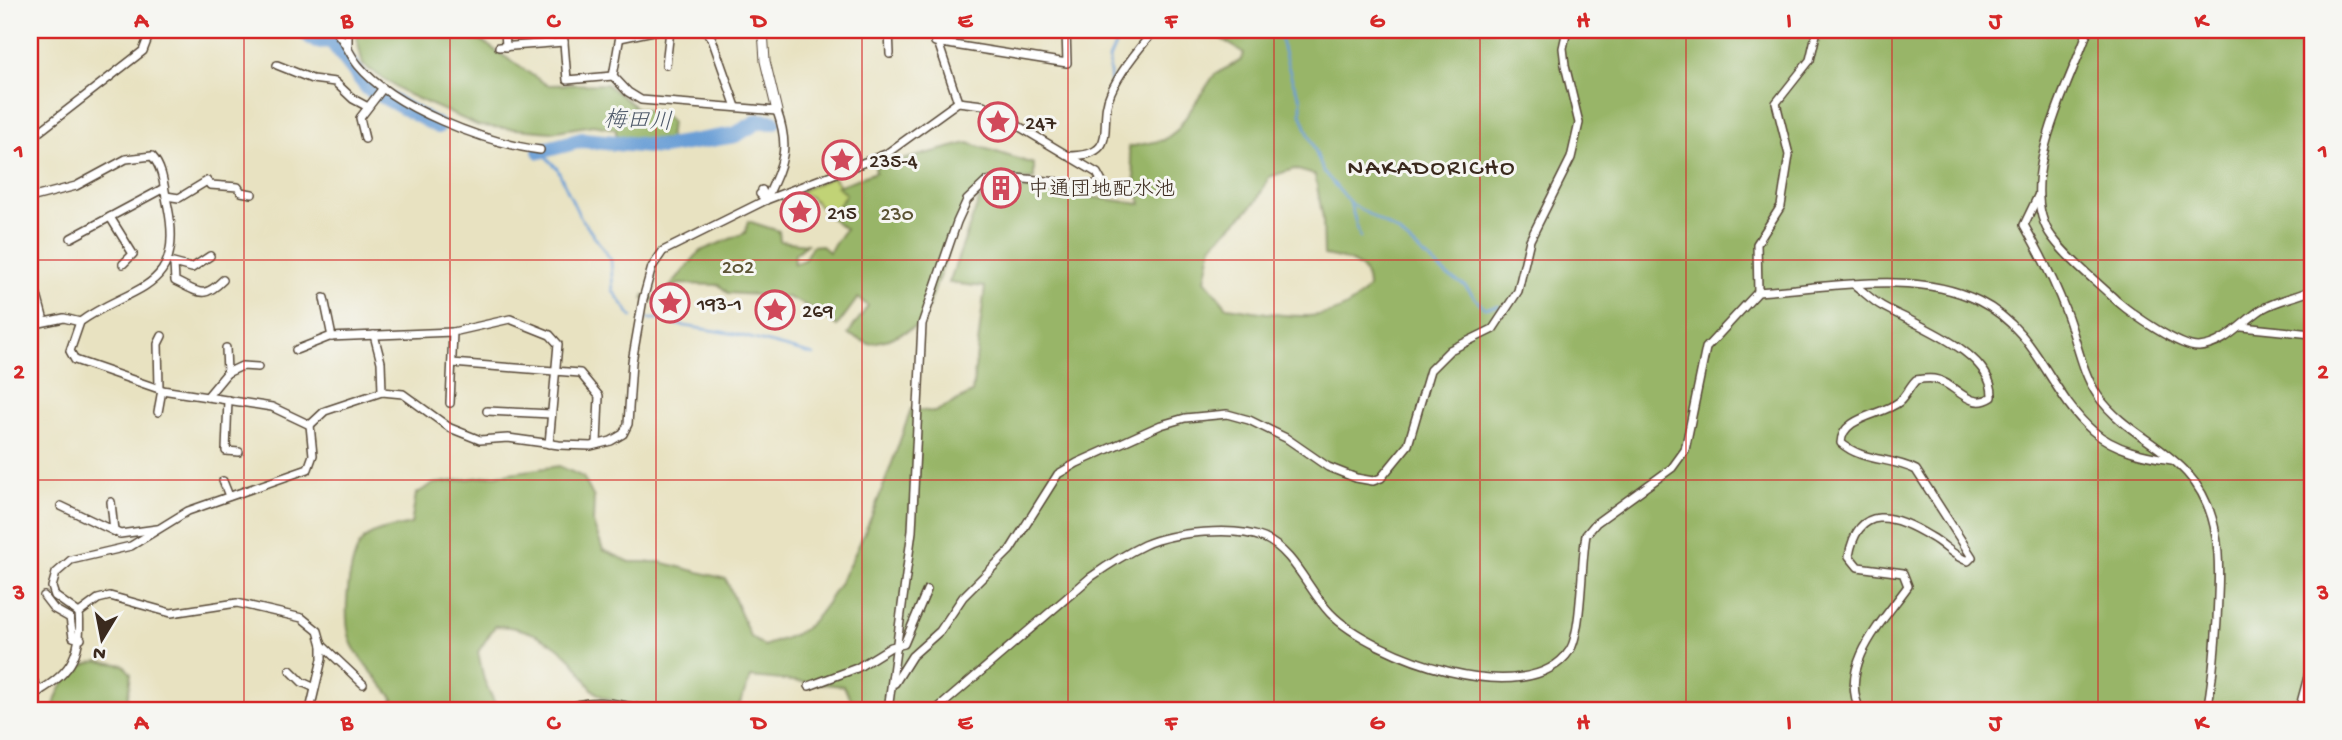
<svg xmlns="http://www.w3.org/2000/svg" width="2342" height="740" font-family="'Gochi Hand','Klee One',sans-serif">
	<rect width="100%" height="100%" fill="#f6f6f2"/>
	<filter id="ink" filterUnits="userSpaceOnUse"><feTurbulence type="fractalNoise" baseFrequency=".0143" numOctaves="2"/><feDisplacementMap in="SourceGraphic" scale="14" xChannelSelector="R" yChannelSelector="G"/><feConvolveMatrix kernelMatrix="1 2 1 2 8 2 1 2 1" color-interpolation-filters="sRGB"/></filter>
	<filter id="wash" filterUnits="userSpaceOnUse"><feTurbulence type="fractalNoise" baseFrequency=".00686" numOctaves="4" result="noise"/><feDisplacementMap in="SourceGraphic" scale="28" xChannelSelector="R" yChannelSelector="G"/><feGaussianBlur stdDeviation="1.57" result="paint"/><feColorMatrix in="noise" values="0 0 0 0 0 0 0 0 0 0 0 0 0 0 0 0 0 1.4 0 .05"/><feComposite in="paint" operator="in"/></filter>
	<g filter="url(#wash)">
		<rect width="100%" height="100%" fill="#e8e2c1"/>
		<!-- green -->
		<path fill="#c1d376" stroke="#7e7e4a" stroke-width="2" d="M833,177L847,194L831,218L811,197L798,192Z"/>
		<!-- forest -->
		<g fill="#98b567" stroke="#6a7042" stroke-width="2" fill-rule="evenodd">
			<path d="M355,30H465L547,85L606,84L637,108L660,112L671,122L669,140L616,137V129L593,125L551,132L479,126L407,94L363,65Z"/>
			<path d="M1207,30H2312V710H858L843,686L751,677L737,710C695,710 649,714 608,699C587,692 586,675 572,660C552,639 524,626 495,626L478,652L484,680L498,710H383L394,699C381,683 365,666 354,648C341,626 347,564 361,543C371,529 396,528 411,524L416,494L433,484L559,466L583,477L594,498L593,523L603,550L630,562H660L726,579L750,636L764,646C776,641 793,637 804,629C849,593 892,464 911,409L935,412L972,393L985,287L949,283L979,200L1028,188L1141,204L1128,147L1164,140L1177,130L1215,74L1240,61L1244,53ZM1294,169L1315,175L1323,219L1324,255C1345,259 1368,262 1368,287C1335,332 1275,313 1227,307L1205,280L1212,245L1256,202L1269,177Z"/>
			<path d="M968,143L1034,164V179L987,181L967,200L922,324L889,339L869,344L848,334L868,306L858,298L837,326L819,311L787,297L728,293L719,285L679,284L654,301L643,299L644,295L655,299L664,294L700,251L745,233L748,221L779,231L780,241L807,244L795,254L794,264L804,260L812,246L821,245L829,252L845,229L831,218L846,194L837,186L876,172L875,167Z"/>
			<path d="M98,661L124,665L131,674L126,710H53C58,685 72,665 98,661Z"/>
		</g>
		<g fill="none" stroke-linecap="round" stroke-linejoin="round">
			<!-- stream -->
			<g stroke="#699ed6" stroke-width="2.5">
				<path d="M1278,30L1292,80L1301,99V114L1323,171L1350,203L1398,232L1448,276L1464,285L1484,308L1499,306"/>
				<path d="M1111,88L1109,59L1122,30"/>
				<path d="M540,151L557,168L579,215L611,260L613,291L632,317"/>
				<path d="M1350,203L1360,237"/>
				<path d="M643,319H665L672,324L735,334L814,355"/>
			</g>
			<!-- river -->
			<g stroke="#699ed6" stroke-width="16">
				<path d="M302,30L316,41L331,40L368,88L438,126"/>
				<path d="M540,151L582,140L662,147L735,135L759,121L773,122"/>
			</g>
		</g>
	</g>
	<g filter="url(#ink)">
		<g fill="none" stroke-linecap="round" stroke-linejoin="round">
			<!-- minor casing -->
			<g stroke="#554636" stroke-width="10">
				<g id="minor">
					<path d="M334,30C345,40 349,54 358,65C393,108 486,143 540,150"/>
					<path d="M348,30V47"/>
					<path d="M505,30L506,47"/>
					<path d="M563,30L567,80L613,76"/>
					<path d="M621,30L613,76L628,92L641,100L777,111C791,150 782,165 766,200"/>
					<path d="M705,30L712,39L736,107"/>
					<path d="M889,30L890,54"/>
					<path d="M934,30L958,102"/>
					<path d="M2088,30C2070,84 2013,184 2052,237C2070,261 2095,280 2117,301C2132,314 2180,348 2199,347C2225,345 2242,322 2262,309C2277,300 2297,297 2312,290"/>
					<path d="M620,38L658,30"/>
					<path d="M935,42L1067,63L1066,30"/>
					<path d="M499,47L564,42"/>
					<path d="M277,65L312,79L335,82L353,99L368,107"/>
					<path d="M666,65L670,30"/>
					<path d="M30,139L143,51L151,30"/>
					<path d="M365,139L360,118L383,88"/>
					<path d="M1068,156C1123,156 1096,123 1111,92C1121,70 1139,48 1155,30"/>
					<path d="M760,194L766,200L762,190"/>
					<path d="M166,196L179,198L207,181L210,185L238,187L241,192L252,194"/>
					<path d="M2038,196L2024,225C2040,253 2055,282 2066,312C2077,340 2081,371 2098,396C2121,429 2161,444 2187,473C2225,514 2219,569 2217,620C2215,651 2213,680 2207,710"/>
					<path d="M30,198L76,186L126,159L152,156C164,169 164,190 168,207C185,293 132,284 80,322L70,351L75,360L162,390L272,407L310,425"/>
					<path d="M110,217L133,254L123,264"/>
					<path d="M71,238L164,188"/>
					<path d="M173,263L192,268L210,256"/>
					<path d="M174,264L175,281C199,292 203,300 223,280"/>
					<path d="M1856,286C1865,293 1873,301 1882,306C1915,325 1994,352 1992,397C1969,412 1955,382 1934,379C1929,378 1922,379 1916,380C1909,387 1906,396 1899,402C1881,416 1842,416 1841,443C1863,462 1891,457 1916,470L1972,557L1968,561C1954,557 1944,544 1931,537C1894,514 1858,503 1849,556L1858,567L1903,573L1908,586C1884,620 1838,665 1860,710"/>
					<path d="M30,288L37,295L44,321"/>
					<path d="M1758,292L1757,244L1781,206L1789,155L1776,103L1810,60L1817,30"/>
					<path d="M324,298L332,337"/>
					<path d="M30,325L64,318L80,322"/>
					<path d="M2242,327L2312,334"/>
					<path d="M374,335L381,362L382,392"/>
					<path d="M296,350L329,337L453,332"/>
					<path d="M452,363L580,373L599,396L597,444"/>
					<path d="M227,373L242,366L258,367"/>
					<path d="M159,388L158,344L162,336"/>
					<path d="M207,397L227,373L226,348"/>
					<path d="M228,400L226,451L239,452"/>
					<path d="M450,403L453,332L510,319L550,335L558,344L549,444"/>
					<path d="M487,411L551,414"/>
					<path d="M158,412L162,390"/>
					<path d="M310,425L325,411L382,392L403,394L450,428L480,440L508,438L559,445L591,446L611,441L623,434L628,424L632,362L643,299L652,267L663,251L766,200L886,154L958,102L983,105L1097,173L1102,182L1091,185L1004,177L987,181L967,200L957,222L922,324L912,531L888,710"/>
					<path d="M223,481L229,496"/>
					<path d="M111,502L114,531"/>
					<path d="M61,506L120,534L157,529"/>
					<path d="M44,596L54,609L70,618L73,637L81,639"/>
					<path d="M79,613L55,596L52,587L56,573L71,560L131,546L188,511L308,469L313,455L310,425"/>
					<path d="M79,613L98,599L110,596L171,613L237,603L302,618L318,631L322,645V659L310,710"/>
					<path d="M322,645L363,684"/>
					<path d="M290,670L302,682L315,688"/>
					<path d="M30,676L40,691"/>
					<path d="M895,683L912,656L940,631L963,597L1010,550L1058,474L1077,463L1161,425L1185,418L1227,414L1249,420L1286,438L1328,467L1356,478L1373,481L1381,478L1408,445L1430,370L1450,350L1493,329L1518,291L1530,240L1571,158L1579,123L1565,65L1563,48L1567,30"/>
					<path d="M809,686L857,668L891,647L904,644L927,590"/>
					<path d="M30,696C68,677 83,657 79,613"/>
					<path d="M565,710C590,696 621,705 648,710"/>
					<path d="M936,710L1091,577C1108,565 1125,554 1144,545C1173,532 1235,526 1264,538C1294,551 1308,590 1330,613C1371,656 1528,714 1570,650C1582,631 1581,561 1586,535L1596,523L1672,468L1685,450L1706,348L1758,292C1826,288 1916,269 1979,301C2039,331 2048,392 2093,431C2115,450 2145,456 2172,460"/>
					<path d="M2299,710L2312,662"/>
				</g>
			</g>
			<!-- tertiary casing -->
			<g stroke="#554636" stroke-width="11">
				<path id="tertiary" d="M763,30L765,61L777,111"/>
			</g>
			<!-- minor -->
			<use href="#minor" stroke="#fff" stroke-width="7"/>
			<!-- tertiary -->
			<use href="#tertiary" stroke="#fff" stroke-width="9"/>
		</g>
	</g>
	<!-- grid -->
	<path fill="none" stroke="#d62828" stroke-width="2" stroke-opacity="0.55" d="M244,30V710M450,30V710M656,30V710M862,30V710M1068,30V710M1274,30V710M1480,30V710M1686,30V710M1892,30V710M2098,30V710M30,260H2312M30,480H2312"/>
	<!-- icons -->
	<defs>
		<g id="sight-ring" transform="scale(2.0125)"><circle r="9.5" fill="#f6f6f2" stroke="#d1495b" stroke-width="1.5"/><path d="M0-6L1.8-2.2L6-1.7L2.9 1.2L3.7 5.4L0 3.3L-3.7 5.4L-2.9 1.2L-6-1.7L-1.8-2.2Z" fill="#d1495b"/></g>
		<g id="building-ring" transform="scale(2.0125)"><circle r="9.5" fill="#f6f6f2" stroke="#d1495b" stroke-width="1.5"/><path d="M-4-6H4V6H1V3H-1V6H-4ZM-2.5-4.3h1.7v1.8h-1.7ZM.8-4.3h1.7v1.8H.8ZM-2.5-1h1.7V.8h-1.7ZM.8-1h1.7V.8H.8Z" fill="#d1495b"/></g>
	</defs>
	<g fill-rule="evenodd">
		<use href="#sight-ring" x="998" y="122"/>
		<use href="#sight-ring" x="842" y="160"/>
		<use href="#building-ring" x="1001" y="188"/>
		<use href="#sight-ring" x="800" y="212"/>
		<use href="#sight-ring" x="670" y="303"/>
		<use href="#sight-ring" x="775" y="310"/>
	</g>
	<g text-anchor="middle" stroke-width="6" stroke-linejoin="round" paint-order="stroke">
		<!-- poi labels -->
		<g font-size="21" fill="#3b2a1e" stroke="#f6f6f2" text-anchor="start">
			<text x="1025" y="129">247</text>
			<text x="869" y="167">235-4</text>
			<text x="1028" y="195">中通団地配水池</text>
			<text x="827" y="219">215</text>
			<text x="697" y="310">193-1</text>
			<text x="802" y="317">269</text>
		</g>
		<!-- park labels -->
		<g font-size="21" fill="#5c5434" stroke="#f6f6f2">
			<text x="897" y="220">230</text>
			<text x="738" y="273">202</text>
		</g>
		<!-- water labels -->
		<g font-size="23" font-style="italic" fill="#4d5868" stroke="#f6f6f2">
			<text transform="translate(638 119) rotate(2)" y="8">梅田川</text>
		</g>
		<!-- quarter labels -->
		<g font-size="24" letter-spacing="2" fill="#3b2a1e" stroke="#f6f6f2">
			<text x="1432" y="174">NAKADORICHO</text>
		</g>
	</g>
	<!-- margin -->
	<rect width="2342" height="740" fill="none" stroke="#f6f6f2" stroke-width="77"/>
	<!-- north arrow -->
	<g transform="translate(102 639) rotate(190)" stroke="#f6f6f2" stroke-width="5" paint-order="stroke">
	<path d="M0-5L12 26L0 18L-12 26Z" fill="#3b2a1e"/>
	<text y="-10" font-size="19" font-weight="bold" text-anchor="middle" fill="#3b2a1e">N</text>
	</g>
	<rect x="38" y="38" width="2266" height="664" fill="none" stroke="#d62828" stroke-width="2.5"/>
	<g font-size="23" text-anchor="middle" font-weight="bold" fill="#d62828">
		<text x="141" y="27">A</text>
		<text x="347" y="27">B</text>
		<text x="553" y="27">C</text>
		<text x="759" y="27">D</text>
		<text x="965" y="27">E</text>
		<text x="1171" y="27">F</text>
		<text x="1377" y="27">G</text>
		<text x="1583" y="27">H</text>
		<text x="1789" y="27">I</text>
		<text x="1995" y="27">J</text>
		<text x="2201" y="27">K</text>
		<text x="19" y="157">1</text>
		<text x="2323" y="157">1</text>
		<text x="19" y="378">2</text>
		<text x="2323" y="378">2</text>
		<text x="19" y="599">3</text>
		<text x="2323" y="599">3</text>
		<text x="141" y="729">A</text>
		<text x="347" y="729">B</text>
		<text x="553" y="729">C</text>
		<text x="759" y="729">D</text>
		<text x="965" y="729">E</text>
		<text x="1171" y="729">F</text>
		<text x="1377" y="729">G</text>
		<text x="1583" y="729">H</text>
		<text x="1789" y="729">I</text>
		<text x="1995" y="729">J</text>
		<text x="2201" y="729">K</text>
	</g>
</svg>
